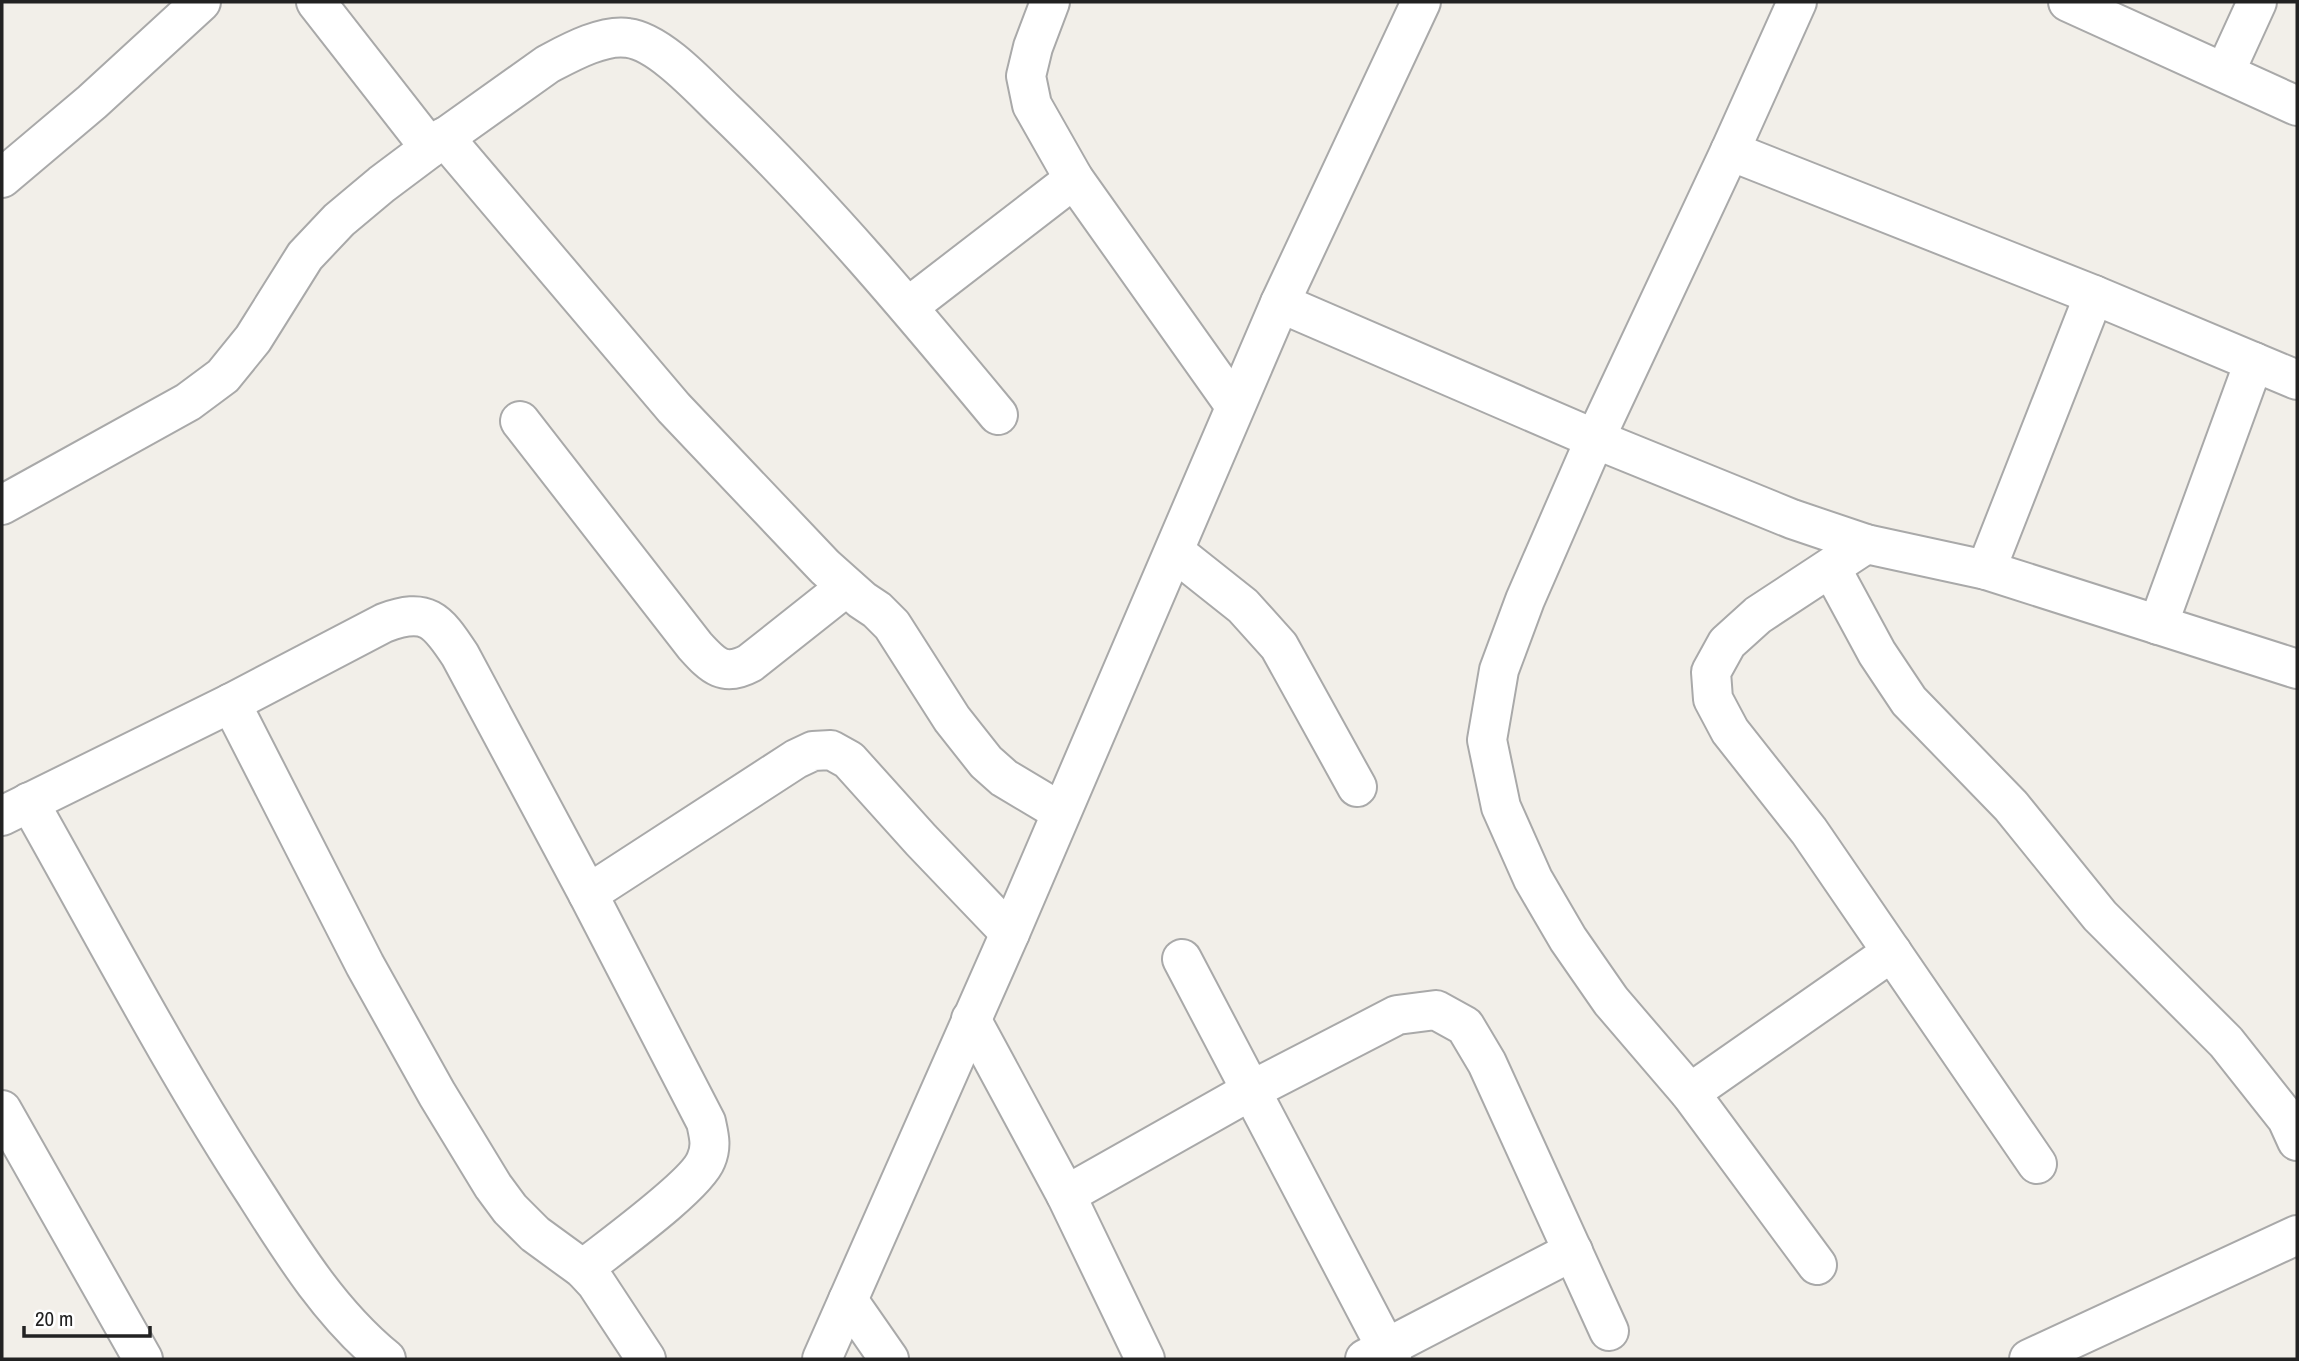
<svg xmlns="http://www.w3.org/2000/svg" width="2299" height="1361" font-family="'Archivo Narrow',sans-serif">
	<rect width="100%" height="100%" fill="#f2efe9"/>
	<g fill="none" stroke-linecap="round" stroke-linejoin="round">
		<!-- minor casing -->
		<g stroke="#a9a9a9" stroke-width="42">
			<g id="minor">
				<path d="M316,2L430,148"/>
				<path d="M1050,2L1033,47L1026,76L1032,105L1074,179L1235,406"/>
				<path d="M1797,2L1730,151L1595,439L1525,600L1499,670L1487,740L1501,807L1533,879L1568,939L1611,1001L1690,1093L1817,1265"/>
				<path d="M2068,2L2297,106"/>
				<path d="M2225,72L2257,2"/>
				<path d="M444,137L674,408L825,567L862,600L877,610L892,625L952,719L986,762L1004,778L1061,812"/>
				<path d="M1730,151L2094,295L2297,380"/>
				<path d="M2,178L92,102L201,2"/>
				<path d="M1280,303L1595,439L1792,519L1866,544L1986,570L2297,669"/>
				<path d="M908,307L1074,179"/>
				<path d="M520,421L695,646C713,666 724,677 750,663L846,587"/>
				<path d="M2,505L188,402L223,376L253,339L305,256L339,220L382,184L430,148L548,64C569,53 603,34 628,38C660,42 701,88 724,110C823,205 911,310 998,415"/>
				<path d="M1866,544L1758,615L1727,643L1711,672L1713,699L1730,731L1809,831L2037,1164"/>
				<path d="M1175,552L1243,606L1279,646L1357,787"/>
				<path d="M1831,568L1877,653L1909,701L2011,806L2100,916L2226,1042L2287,1119L2297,1141"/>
				<path d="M1986,570L2094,295"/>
				<path d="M2158,625L2254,362"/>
				<path d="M231,703L365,965L437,1094L493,1186L510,1209L535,1234L583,1269L596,1283L646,1359"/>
				<path d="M29,802C103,933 173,1067 255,1193C293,1253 331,1314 386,1359"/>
				<path d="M2,816L231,703L384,623C427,607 437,620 460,655L588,894L706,1122C709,1136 712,1146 706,1160C696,1186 609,1248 583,1269"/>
				<path d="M588,894L796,759L813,751L831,750L849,760L921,840L1010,933"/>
				<path d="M1182,959L1392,1359"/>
				<path d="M971,1019L1066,1195L1145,1359"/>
				<path d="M1690,1093L1892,952"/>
				<path d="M2,1110L143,1359"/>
				<path d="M1066,1195L1252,1090L1397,1015L1436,1010L1465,1026L1487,1063L1609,1331"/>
				<path d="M848,1300L889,1359"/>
				<path d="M822,1359L1010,933L1280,303L1421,2"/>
				<path d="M1365,1359L1573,1251"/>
				<path d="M2029,1359L2297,1235"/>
			</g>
		</g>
		<!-- minor -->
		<use href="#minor" stroke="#fff" stroke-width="38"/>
	</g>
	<!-- border -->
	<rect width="2299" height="1361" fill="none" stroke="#222222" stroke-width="7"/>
	<!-- scale -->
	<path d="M24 1326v10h126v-10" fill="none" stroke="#222222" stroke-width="3.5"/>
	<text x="35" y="1326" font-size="21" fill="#222222" stroke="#ffffff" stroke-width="5" paint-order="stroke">20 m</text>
</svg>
